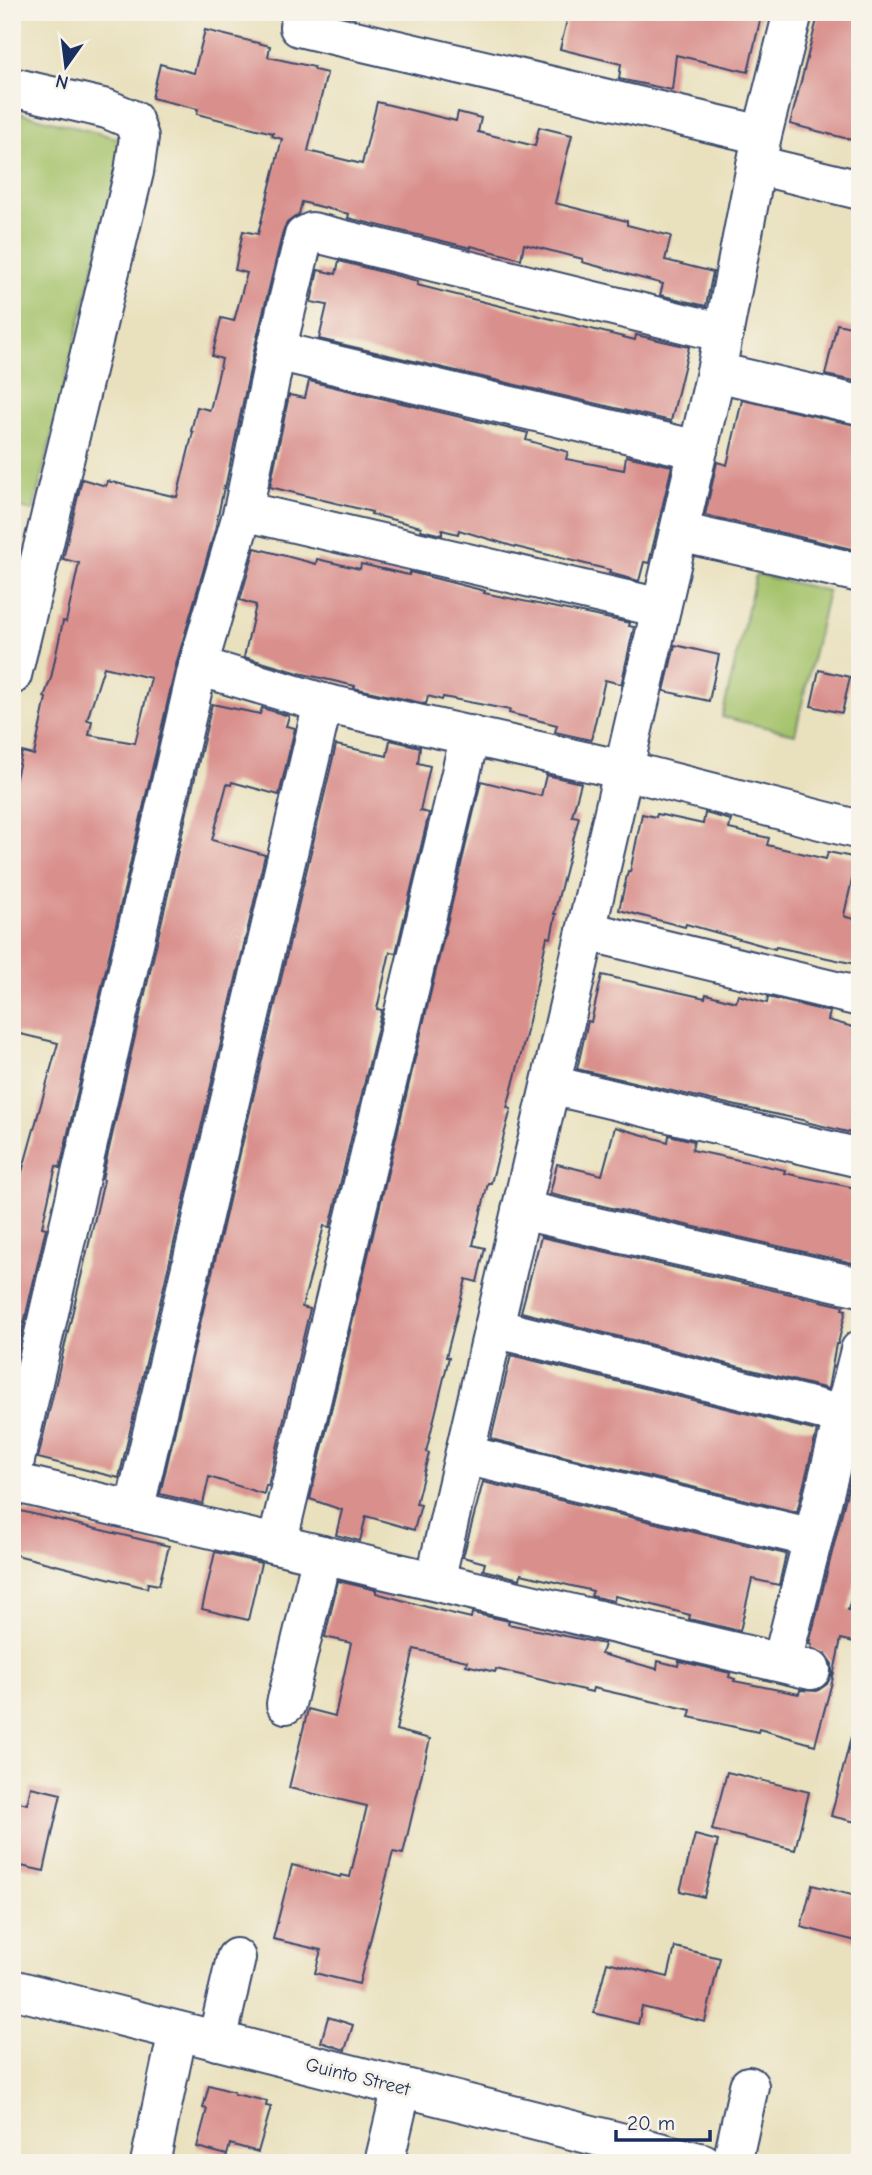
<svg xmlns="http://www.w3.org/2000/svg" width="872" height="2175" font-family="'Comic Neue',sans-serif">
	<rect width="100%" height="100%" fill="#f7f3e8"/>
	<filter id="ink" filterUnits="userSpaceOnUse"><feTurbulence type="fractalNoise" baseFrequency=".0143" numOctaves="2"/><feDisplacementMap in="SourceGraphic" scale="14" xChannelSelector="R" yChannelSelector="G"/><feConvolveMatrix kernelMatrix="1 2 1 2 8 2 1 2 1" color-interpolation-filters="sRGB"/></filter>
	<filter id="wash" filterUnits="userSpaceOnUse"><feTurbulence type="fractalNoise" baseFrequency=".00686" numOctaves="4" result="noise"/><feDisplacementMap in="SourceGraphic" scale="28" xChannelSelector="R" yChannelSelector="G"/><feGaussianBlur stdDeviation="1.57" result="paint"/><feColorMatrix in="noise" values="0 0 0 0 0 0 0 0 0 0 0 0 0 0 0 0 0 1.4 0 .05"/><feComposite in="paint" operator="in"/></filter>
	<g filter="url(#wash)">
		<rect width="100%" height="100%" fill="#e9e1be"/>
		<!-- green -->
		<g fill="#a4c26a" stroke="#607864" stroke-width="2">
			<path d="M12,111L125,140L33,511L12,506Z"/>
			<path d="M756,574L828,591L795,734L722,717Z"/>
		</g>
		<g id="blocks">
			<!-- building -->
			<g fill="#d98f8c" fill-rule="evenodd">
				<path d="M569,12H762L748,72L676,55L672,90L619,79L621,64L560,49Z"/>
				<path d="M819,12H860V125L856,141L790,124Z"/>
				<path d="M205,30L270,46L268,57L314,67V70L327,73L308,151L362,164L377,102L456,121L458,112L481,118L478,132L535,146L539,127L572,135L555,203L627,221V225L671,236L665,260L713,272L706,306L660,295L663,284L582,262L583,259L524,244L521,259L471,246V248L348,218L349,214L302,202L299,214L287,223L283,231L255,346L225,488L224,487L215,530L177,661L60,1168L56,1166L42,1227L46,1228L12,1375V1208L58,1043L12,1032V795L22,752L34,755L46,698L44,697L51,678L63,621L66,622L79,563L63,559L82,479L106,486L107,481L177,497L193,432L191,431L197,407L210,410L222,359L212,356L221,318L234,321L247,273L235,270L243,231L258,234L282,139L272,136L273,133L197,114L198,109L152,98L160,64L194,73ZM104,667L151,678L135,743L89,735L92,721L87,720Z"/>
				<path d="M339,261L418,281L417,285L516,310L635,340L636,335L689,347L671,421L319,339L327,305L311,302L318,270L336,274Z"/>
				<path d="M837,324L860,329V382L825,375Z"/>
				<path d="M309,381L528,433L526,440L568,452L566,459L624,470L626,456L672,466L649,563L644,562L639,581L609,573L610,570L512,546L459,530L458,534L442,530V535L421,530V527L371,514L372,512L270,487L289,395L305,398Z"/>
				<path d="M742,400L860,426V551L705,515L717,462L727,465Z"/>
				<path d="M255,548L316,564L317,559L360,569L361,564L409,575L410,572L485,591L484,593L630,623L629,626L634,627L622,681L621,684L605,680L591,740L555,732L557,725L509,713L510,710L443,697L442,700L428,696L426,704L354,688L355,686L299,673L244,657L256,605L240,600Z"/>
				<path d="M675,645L719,655L709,701L664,691Z"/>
				<path d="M819,670L850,677L842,713L811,706Z"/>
				<path d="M212,704L260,714L262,708L289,716L286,726L295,728L279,795L232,782L231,785L227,784L212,840L265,855L119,1478L38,1458L104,1180L102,1179Z"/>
				<path d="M390,740L420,747L418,763L430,766L420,811L429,813L396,953L390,952L377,1009L382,1010L330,1227L324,1226L302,1307L310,1309L268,1486L266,1485L264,1494L209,1477L203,1504L160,1494L336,745L387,756Z"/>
				<path d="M546,775L581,783L572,816L579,817L554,914H556L551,938L547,937L526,1035L507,1108L511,1109L491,1183H488L473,1245L485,1248L477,1282L466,1279L446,1357H449L426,1452L429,1453L416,1504L421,1505L414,1530L366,1516L360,1541L336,1535L342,1510L310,1499L481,781L541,796Z"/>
				<path d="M705,813L731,820L729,829L769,838L767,845L826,859L828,852L857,858L844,915L846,917L860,920V965L776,947L775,949L686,924L685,927L619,910L628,871L630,872L642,814L656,817L657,814L703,824Z"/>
				<path d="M602,975L705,998L706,994L736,1002L738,995L767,1003L768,997L830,1012L828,1020L860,1029V1135L806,1122L807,1121L737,1106L577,1069L588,1021L591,1022Z"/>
				<path d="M615,1127L668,1142L669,1135L694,1141L692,1150L785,1170L784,1173L860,1189V1238L853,1263L550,1194L557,1164L602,1175Z"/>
				<path d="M541,1237L843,1306L842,1309L846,1310L838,1344H836L828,1389L521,1312Z"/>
				<path d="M511,1355L817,1431L797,1512L491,1439Z"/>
				<path d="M860,1441V1566L848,1610L860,1612V1615L854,1642L841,1639L832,1682L815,1745L759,1729L758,1732L689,1717L691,1710L593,1688L592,1692L496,1669L495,1672L466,1665L467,1661L414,1649L396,1730L430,1739L403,1854L393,1852L359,1984L315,1973L321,1950L273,1939L292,1865L340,1877L341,1875L350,1877L367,1806L289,1788L308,1709L335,1716L351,1643L325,1637L338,1581L376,1590V1593L438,1610L471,1618L472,1613L509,1621L508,1624L604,1644L601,1654L657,1669L658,1661L678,1666L679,1661L730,1673L729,1677L735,1679L734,1681L799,1694L800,1690L817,1691L827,1684L832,1674V1664L825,1654L811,1648L812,1645L809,1644Z"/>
				<path d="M483,1482L786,1554L779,1585L752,1579L740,1631L689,1619L690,1615L653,1605L615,1596L614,1601L591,1596L593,1591L538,1578L521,1574L520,1579L483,1570L485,1563L463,1557Z"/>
				<path d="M12,1509L169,1546L159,1585L148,1583L147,1588L12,1554Z"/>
				<path d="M215,1552L261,1563L248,1620L202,1609Z"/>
				<path d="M851,1737L860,1738V1823L831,1816Z"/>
				<path d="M727,1772L809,1792L795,1850L712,1830Z"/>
				<path d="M31,1787L61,1794L44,1871L12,1864V1800L27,1804Z"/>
				<path d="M695,1835L718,1841L704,1897L680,1891Z"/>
				<path d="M812,1885L860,1897V1942L801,1927Z"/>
				<path d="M675,1947L720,1958L705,2022L642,2007L638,2024L594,2013L607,1962L668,1977Z"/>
				<path d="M328,2017L353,2025L345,2050L321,2042Z"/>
				<path d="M209,2085L234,2092V2094L267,2101L266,2106L271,2107L258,2152L230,2144L227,2155L197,2147L207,2109L203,2108Z"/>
			</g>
		</g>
	</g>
	<g filter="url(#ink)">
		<use href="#blocks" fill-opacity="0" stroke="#3a4a6c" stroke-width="2"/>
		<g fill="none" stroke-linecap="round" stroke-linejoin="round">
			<!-- minor casing -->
			<g stroke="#3a4a6c" stroke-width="42">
				<g id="minor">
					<path d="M299,27L762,135"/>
					<path d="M12,87L107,109L133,120L139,137L134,172L12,675"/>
					<path d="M756,165L860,190"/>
					<path d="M276,351L698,450"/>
					<path d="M716,372L860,405"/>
					<path d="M243,511L661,608"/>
					<path d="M679,532L860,573"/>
					<path d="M198,666L323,703L624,770L860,830"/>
					<path d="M587,931L860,997"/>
					<path d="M551,1085L860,1158"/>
					<path d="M521,1210L860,1287"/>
					<path d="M494,1328L843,1415"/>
					<path d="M465,1455L813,1538"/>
					<path d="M12,1473L198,666L243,511L276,351L304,236L312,232L724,333"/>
					<path d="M12,1482L811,1670"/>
					<path d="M134,1511L323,703"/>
					<path d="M277,1544L470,735"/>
					<path d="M435,1581L716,372L762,135L793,12"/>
					<path d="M782,1662L860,1350"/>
					<path d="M286,1704L322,1555"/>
					<path d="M12,1989L703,2163"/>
					<path d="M217,2041L236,1958"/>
					<path d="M150,2163L178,2031"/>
					<path d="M384,2163L402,2087"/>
					<path d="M732,2163L749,2086"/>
				</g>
			</g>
			<!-- minor -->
			<use href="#minor" stroke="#fff" stroke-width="38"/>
		</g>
	</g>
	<g text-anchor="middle" stroke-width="6" stroke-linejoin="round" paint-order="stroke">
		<!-- street labels -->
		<g font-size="19" fill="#1b2f5e" stroke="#f7f3e8">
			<text transform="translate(358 2076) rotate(14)" y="7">Guinto Street</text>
		</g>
	</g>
	<!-- margin -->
	<rect width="872" height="2175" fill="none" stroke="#f7f3e8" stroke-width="42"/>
	<!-- north arrow -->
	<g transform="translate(66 66) rotate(194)" stroke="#f7f3e8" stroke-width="5" paint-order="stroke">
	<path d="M0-5L12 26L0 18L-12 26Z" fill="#1b2f5e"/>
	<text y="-10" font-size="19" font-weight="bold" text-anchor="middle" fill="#1b2f5e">N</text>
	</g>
	<!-- scale -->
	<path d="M616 2130v10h94v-10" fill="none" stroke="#1b2f5e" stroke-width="3.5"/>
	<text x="627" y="2130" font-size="21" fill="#1b2f5e" stroke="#f7f3e8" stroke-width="5" paint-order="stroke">20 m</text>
</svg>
